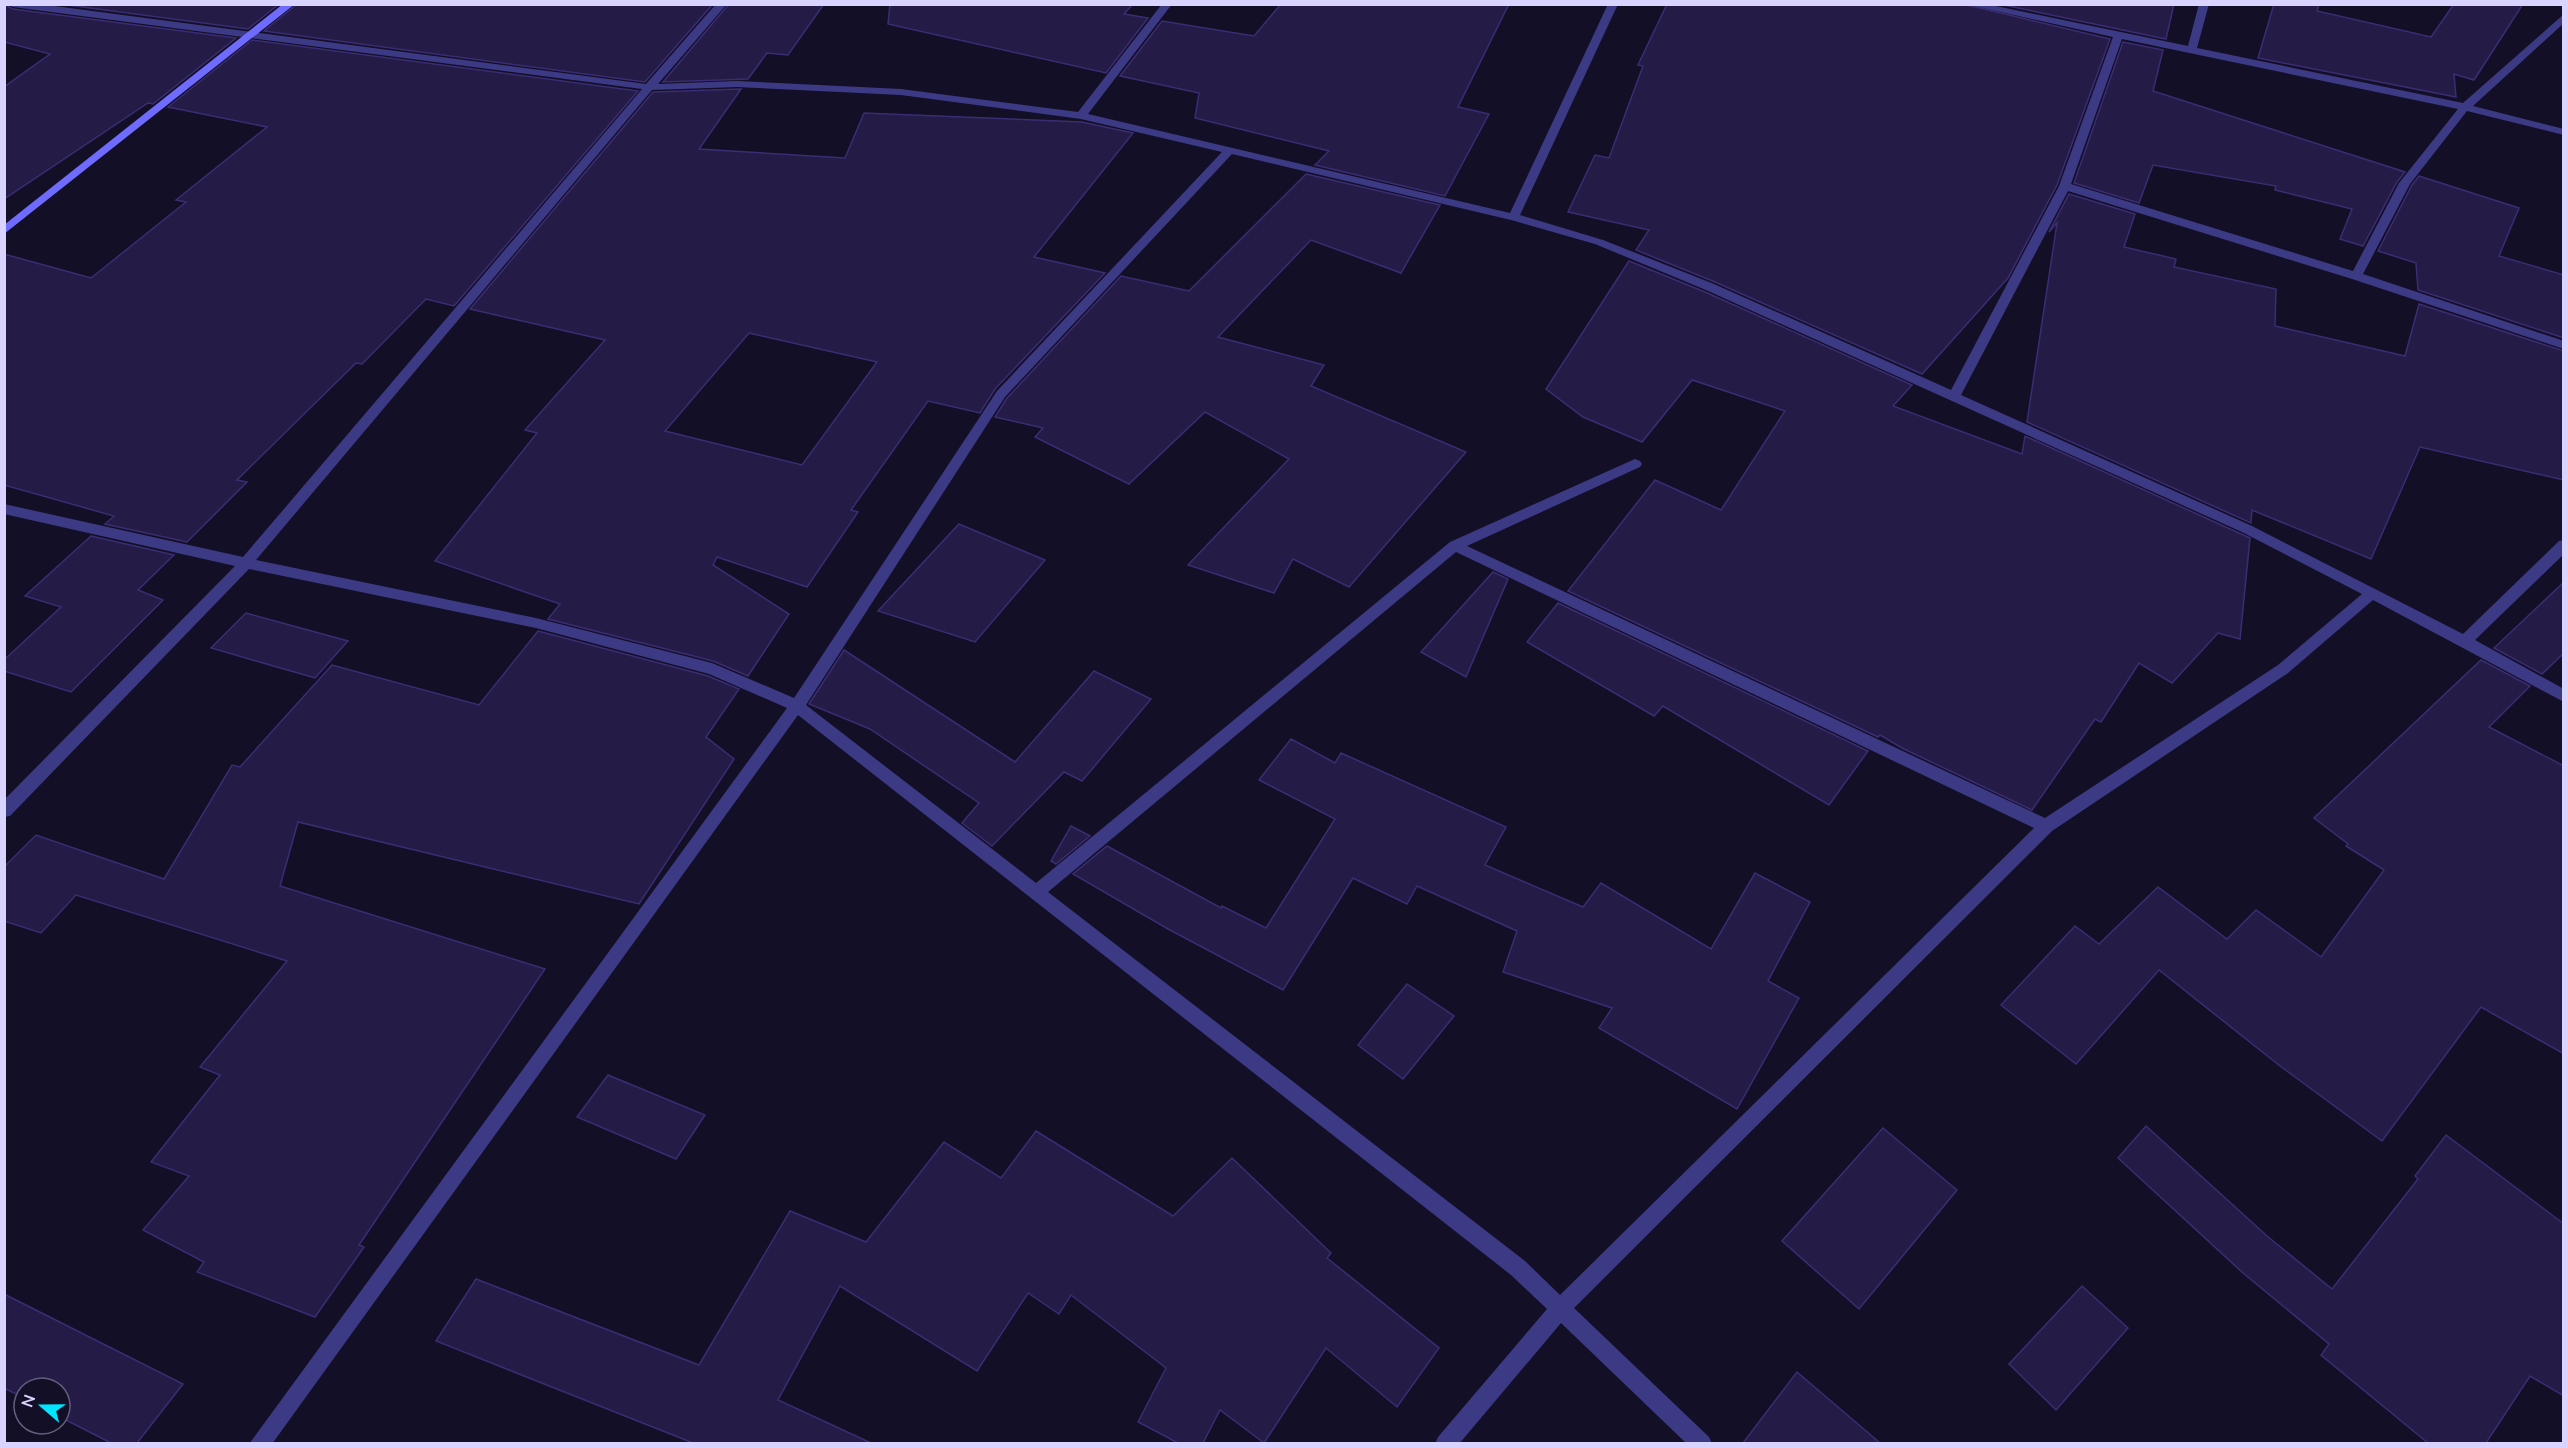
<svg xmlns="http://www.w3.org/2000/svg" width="2568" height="1448" font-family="Mulish,sans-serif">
	<rect width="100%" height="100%" fill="#130f26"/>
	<!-- building -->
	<g fill="#241b47" stroke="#3b2d73" stroke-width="1.5" fill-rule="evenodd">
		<path d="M4,4L13,9L236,38L153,104L148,103L4,199V87L50,54L4,42Z"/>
		<path d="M60,4H279L248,29Z"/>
		<path d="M297,4H713L645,82L264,31Z"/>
		<path d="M729,4H824L788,55L767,53L748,79L663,82Z"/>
		<path d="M890,4H1133L1124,14L1148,18L1106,73L888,24Z"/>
		<path d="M1281,4H1509L1458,107L1489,114L1445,196L1315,165L1329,151L1195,118L1199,93L1120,76L1162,21L1254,36Z"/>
		<path d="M1667,4H1963L2110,39L2057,185L2008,278L1922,374L1715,282L1636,250L1649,230L1568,212L1595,155L1609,158L1643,66L1638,65Z"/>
		<path d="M1999,4H2174L2166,39Z"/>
		<path d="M2274,4H2319L2317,11L2431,37L2454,4H2523L2474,80L2454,74L2456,97L2258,58Z"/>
		<path d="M252,40L638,91L454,306L426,299L362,364L356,363L237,480L247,482L187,542L105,524L114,516L4,485V254L91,278L186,202L176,200L267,127L168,107Z"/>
		<path d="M2123,42L2163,50L2153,91L2405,172L2397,182L2363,246L2340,239L2352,209L2275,190L2276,186L2153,165L2139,203L2074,183Z"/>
		<path d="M741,89L699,149L845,158L864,113L1082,122L1133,133L1034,257L1105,273L995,389L980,413L928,401L851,510L858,512L807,587L717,557L713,565L789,614L748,676L713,661L548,619L560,604L435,561L537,433L525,430L605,340L470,309L653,92ZM749,333L877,362L802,465L665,431Z"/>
		<path d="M1306,174L1440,205L1401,273L1311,240L1218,337L1324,365L1311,386L1466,452L1349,587L1293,559L1274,593L1188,565L1289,459L1205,412L1129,484L1035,437L1043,428L995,417L1007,398L1121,276L1189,291Z"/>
		<path d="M2419,176L2519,208L2499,256L2564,275V338L2418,290L2416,263L2378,251L2412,185Z"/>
		<path d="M2069,194L2135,214L2124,247L2176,259L2174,267L2276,289L2275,326L2405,356L2419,304L2564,351V480L2420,447L2371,559L2252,510L2251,523L2027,422L2057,223L2049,232Z"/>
		<path d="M1629,261L1705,292L1912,385L1893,406L2022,454L2025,436L2250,538L2240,639L2218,633L2172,683L2139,663L2101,722L2095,719L2032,810L1902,748L1880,735L1878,737L1568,591L1655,480L1721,510L1785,411L1692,380L1642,442L1583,417L1546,389Z"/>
		<path d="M959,524L1045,560L975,642L878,611Z"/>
		<path d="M91,536L174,555L138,590L163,600L71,692L4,671V660L61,607L25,596Z"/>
		<path d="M1493,572L1508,579L1466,677L1421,652Z"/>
		<path d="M2564,582V653L2542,674L2494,648Z"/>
		<path d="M1558,603L1868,751L1829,805L1663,706L1654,716L1527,642Z"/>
		<path d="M246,613L348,641L315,678L211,648Z"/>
		<path d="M538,631L708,676L739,689L706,737L734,759L639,904L298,822L280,886L545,969L359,1245L364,1247L315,1317L197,1272L204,1262L143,1230L189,1176L151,1162L220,1075L200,1067L287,961L76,895L41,933L4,921V867L36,835L164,879L232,765L240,767L332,665L479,705Z"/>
		<path d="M844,650L1015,762L1094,671L1151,699L1082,781L1064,772L992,846L962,823L979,803L870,729L809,704Z"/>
		<path d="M2481,660L2530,686L2489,727L2564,766V1054L2481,1007L2382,1141L2280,1066L2159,970L2076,1064L2001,1005L2075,926L2099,944L2158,887L2227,939L2256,910L2321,957L2384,870L2346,846L2348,844L2314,818Z"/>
		<path d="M1291,739L1335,763L1341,753L1506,827L1485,865L1583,907L1601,883L1711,949L1755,873L1810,902L1768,981L1799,998L1737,1109L1599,1028L1612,1008L1503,972L1517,931L1417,886L1407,904L1353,878L1283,990L1168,929L1073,874L1107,846L1221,908L1222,906L1266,928L1335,819L1259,780Z"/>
		<path d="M1071,826L1090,836L1056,864L1051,861Z"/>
		<path d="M1407,984L1454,1016L1403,1079L1358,1045Z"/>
		<path d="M608,1075L705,1115L676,1159L577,1117Z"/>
		<path d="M2146,1126L2267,1236L2332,1289L2418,1179L2415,1176L2446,1135L2564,1224V1396L2530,1376L2486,1443H2428L2321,1355L2329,1344L2243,1273L2118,1158Z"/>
		<path d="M1883,1128L1957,1190L1859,1309L1782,1241Z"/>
		<path d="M1036,1131L1173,1216L1232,1158L1331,1253L1327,1258L1439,1348L1397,1407L1326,1348L1264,1443L1220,1410L1203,1443H1178L1138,1422L1166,1368L1071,1295L1059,1314L1028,1293L977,1371L840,1286L778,1400L871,1443H693L436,1341L476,1279L699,1365L790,1211L866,1242L944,1142L1001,1178Z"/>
		<path d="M2082,1286L2128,1328L2056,1410L2009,1364Z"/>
		<path d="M4,1294L183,1384L137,1443H111L60,1417V1388H24V1398L4,1388Z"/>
		<path d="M1797,1372L1880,1443H1743Z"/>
	</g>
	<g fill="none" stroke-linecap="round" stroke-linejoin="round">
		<!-- street -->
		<path fill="#3d3a85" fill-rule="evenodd" d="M8,4H39L646,84L716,4H727L658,84L737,81L901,89L1078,112L1162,4H1172L1088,114L1510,213L1608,4H1618L1520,215L1603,240L1714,284L1951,390L2059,186L2113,37L1965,4H1986L2188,46L2199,4H2209L2197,48L2463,103L2564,14V23L2473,106L2564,129V135L2467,111L2410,184L2363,274L2564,341V349L2352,279L2068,191L1961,395L2252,526L2463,634L2559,541L2564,540V554L2475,640L2564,689V702L2373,600L2288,673L2052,831L1574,1308L1709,1437L1712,1444H1687L1561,1323L1459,1444H1435L1438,1437L1547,1309L1511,1275L798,715L272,1444H249L787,708L709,674L536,628L249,569L10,816L4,817V800L235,566L4,514V504L243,557L642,89L13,7ZM2122,39L2458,109L2399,183L2353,271L2071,184ZM737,87L901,95L1081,119L1222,152L997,391L794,698L712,663L536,618L256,560L652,90ZM1232,154L1511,220L1595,244L1706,290L2242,532L2362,594L2278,665L2045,818L1467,546L1640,467L1642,464L1640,461L1635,459L1450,542L1036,883L806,705L1005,397ZM1456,552L2034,828L1560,1295L1525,1261L1048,892Z"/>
		<!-- secondary -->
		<path fill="#6f6bff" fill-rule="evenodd" d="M283,4H295L4,234V225Z"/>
	</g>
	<!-- border -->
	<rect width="2568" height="1448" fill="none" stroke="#d9d4ff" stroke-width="12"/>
	<!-- north arrow -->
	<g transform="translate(42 1406) rotate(290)"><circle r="28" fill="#130f26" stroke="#625e7d" stroke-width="1.5"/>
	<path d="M0-4.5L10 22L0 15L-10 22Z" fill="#00e5ff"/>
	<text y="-9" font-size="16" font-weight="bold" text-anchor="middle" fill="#d9d4ff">N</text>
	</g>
</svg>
